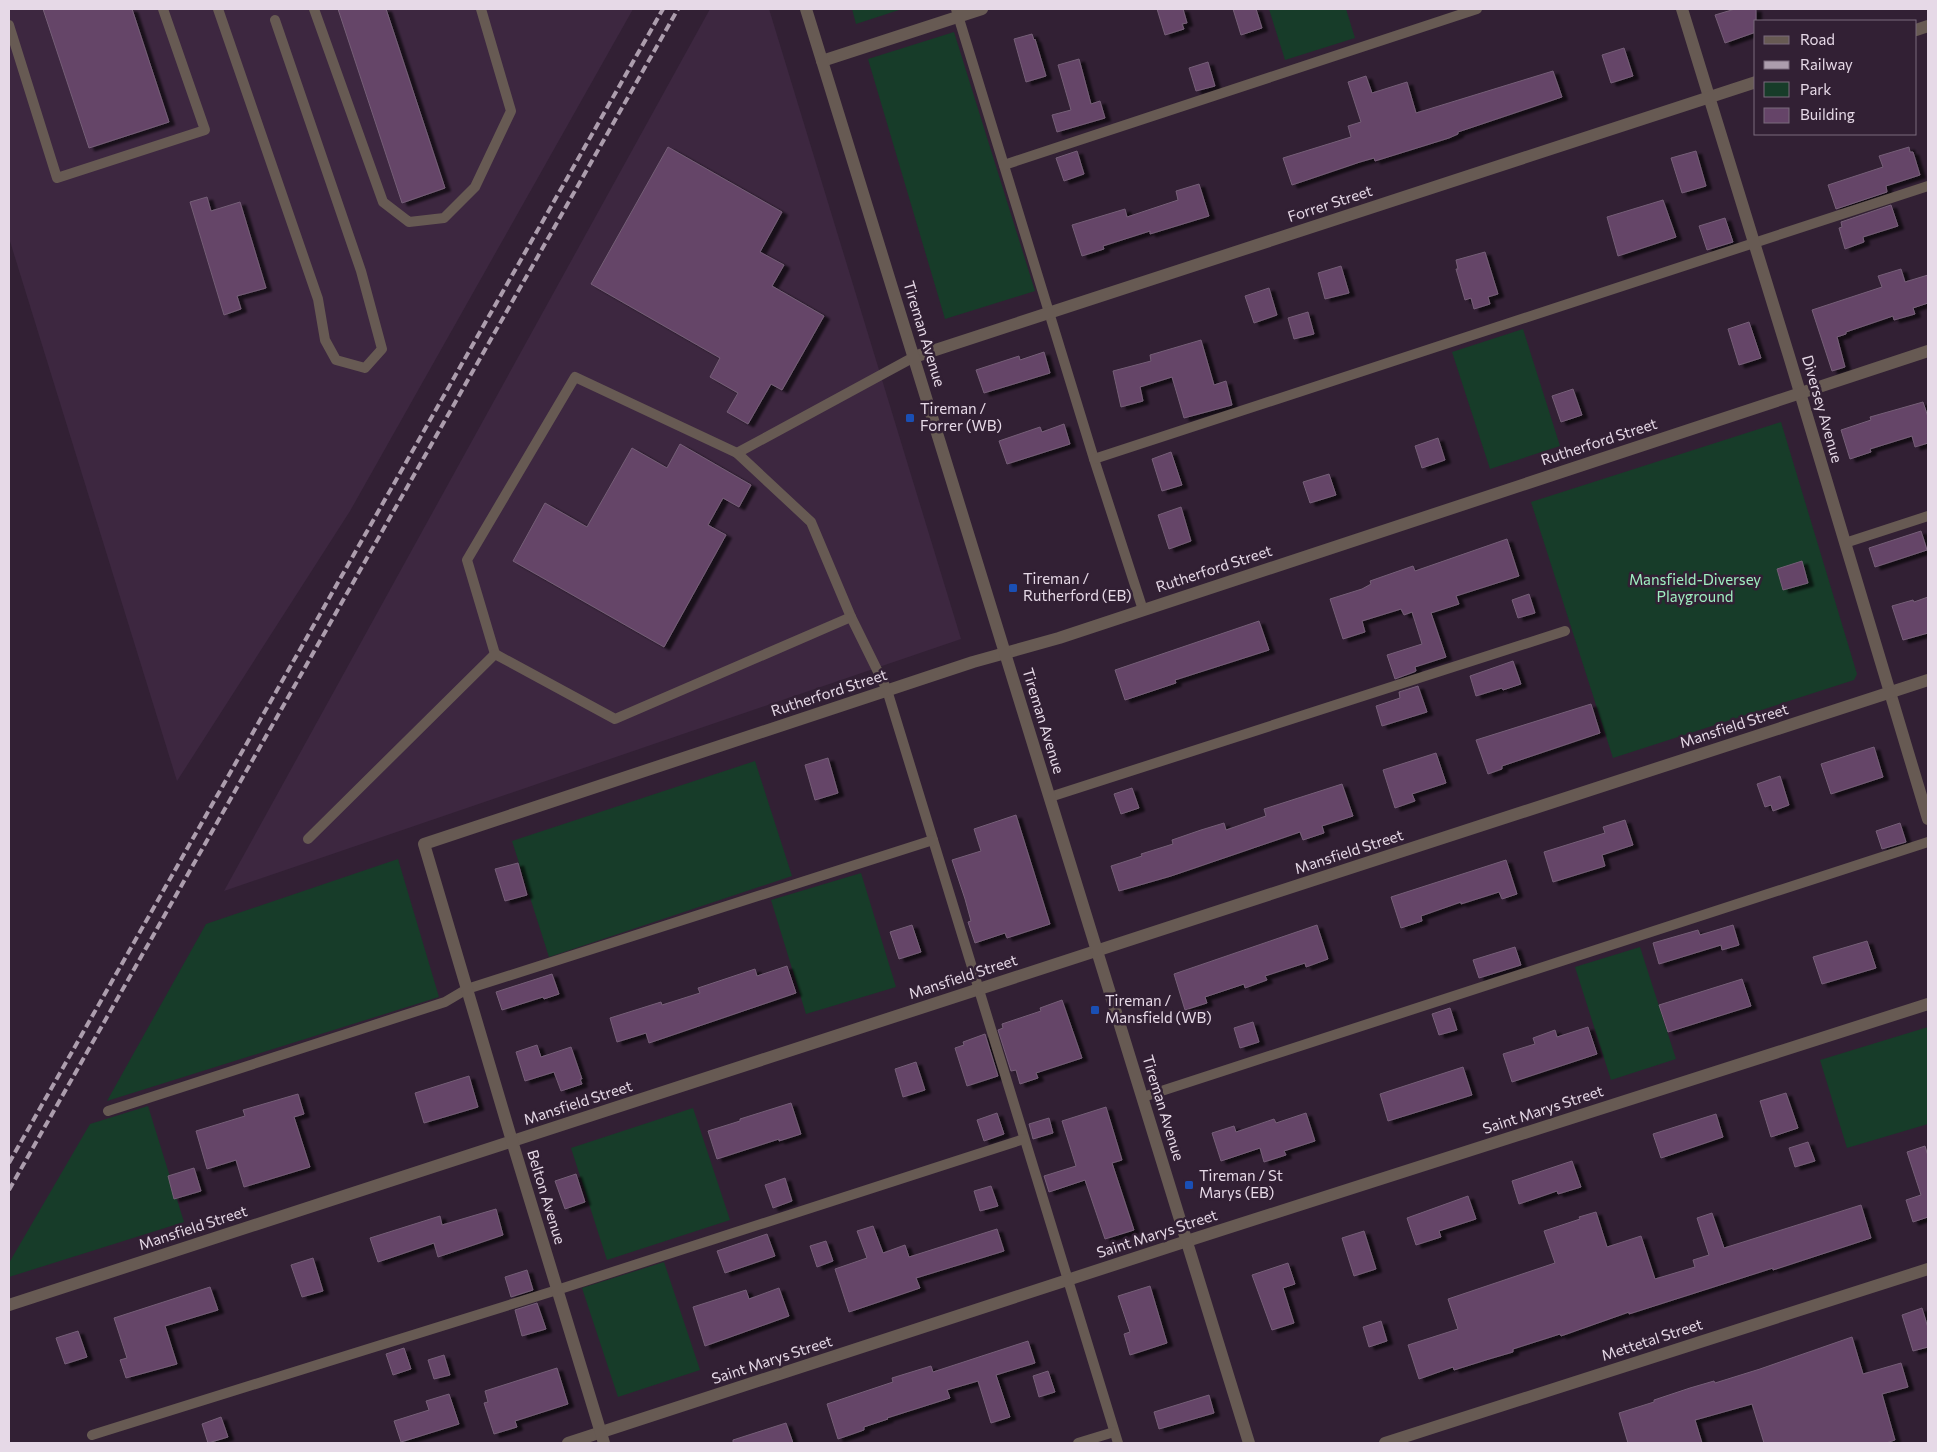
<svg xmlns="http://www.w3.org/2000/svg" width="1937" height="1452" font-family="Commissioner,sans-serif">
	<defs>
		<filter id="shadow"><feDropShadow dx="5.5" dy="3" stdDeviation="1" flood-color="#0009"/></filter>
	</defs>
	<rect width="100%" height="100%" fill="#322034"/>
	<!-- built -->
	<g fill="#3d2740">
		<path d="M9,9H633L350,511L177,781L9,238Z"/>
		<path d="M710,9H769L961,639L224,891Z"/>
	</g>
	<!-- green -->
	<g fill="#173c29">
		<path d="M852,9H902L856,24Z"/>
		<path d="M1269,9H1346L1355,38L1285,60Z"/>
		<path d="M954,32L1035,291L945,319L868,59Z"/>
		<path d="M1523,329L1560,446L1490,469L1452,352Z"/>
		<path d="M1781,422L1857,674L1854,680L1613,758L1531,502Z"/>
		<path d="M755,761L792,876L549,957L512,841Z"/>
		<path d="M398,859L439,997L107,1101L206,924Z"/>
		<path d="M861,873L896,987L806,1014L771,900Z"/>
		<path d="M1640,947L1676,1059L1611,1080L1575,967Z"/>
		<path d="M1928,1027V1124L1847,1148L1820,1060Z"/>
		<path d="M148,1106L184,1222L9,1277V1263L90,1124Z"/>
		<path d="M693,1108L730,1220L607,1260L571,1148Z"/>
		<path d="M664,1262L700,1370L618,1397L582,1288Z"/>
	</g>
	<!-- building -->
	<g fill="#654468" stroke="#755f77" filter="url(#shadow)">
		<path d="M43,9H132L169,122L89,148Z"/>
		<path d="M338,9H386L445,188L402,203Z"/>
		<path d="M1157,9H1183L1187,23L1182,24L1184,29L1165,35Z"/>
		<path d="M1233,9H1256L1262,28L1241,35Z"/>
		<path d="M1735,9H1756V32L1725,43L1715,15Z"/>
		<path d="M1032,34L1034,40L1035,39L1046,76L1026,82L1014,39Z"/>
		<path d="M1624,48L1633,76L1611,83L1602,55Z"/>
		<path d="M1079,59L1091,104L1100,101L1105,118L1057,132L1052,115L1071,110L1058,65Z"/>
		<path d="M1208,62L1215,86L1196,91L1189,68Z"/>
		<path d="M1553,71L1562,97L1458,132V134L1449,138L1375,161L1374,158L1360,162L1292,185L1283,158L1351,137L1348,126L1361,122L1348,82L1366,76L1372,93L1407,82L1416,113Z"/>
		<path d="M668,147L782,212L760,252L784,265L772,286L824,316L782,390L771,384L748,424L727,412L738,393L710,377L720,358L591,284Z"/>
		<path d="M1909,147L1910,152H1913L1920,175L1886,186L1887,192L1836,209L1828,185L1883,167L1879,156Z"/>
		<path d="M1077,151L1084,174L1064,181L1056,158Z"/>
		<path d="M1696,151L1706,186L1682,193L1671,158Z"/>
		<path d="M1199,184L1209,216L1150,234V231L1103,246L1104,249L1082,256L1072,225L1125,209L1127,217L1178,200L1176,191Z"/>
		<path d="M207,197L211,211L240,202L266,288L237,296L241,309L224,315L190,202Z"/>
		<path d="M1663,200L1676,237L1618,256L1607,217Z"/>
		<path d="M1891,205L1898,226L1863,237L1864,242L1845,249L1839,228L1842,227L1841,222Z"/>
		<path d="M1725,218L1733,242L1707,250L1699,226Z"/>
		<path d="M1485,252L1498,294L1488,297L1490,304L1474,309L1471,298L1465,300L1456,269H1458L1456,260Z"/>
		<path d="M1341,266L1349,293L1325,299L1318,273Z"/>
		<path d="M1901,269L1905,282L1928,275V303L1913,308L1915,314L1894,320L1893,316L1846,332V334L1837,337L1845,367L1832,371L1812,310L1882,287L1878,276Z"/>
		<path d="M1269,288L1277,315L1254,323L1245,296Z"/>
		<path d="M1308,312L1314,334L1294,339L1288,318Z"/>
		<path d="M1749,322L1761,358L1739,365L1728,329Z"/>
		<path d="M1201,340L1214,385L1226,381L1232,405L1184,418L1172,377L1140,387L1143,401L1121,407L1113,371L1151,361L1150,355Z"/>
		<path d="M1044,352L1050,373L984,393L976,370L1019,356L1020,360Z"/>
		<path d="M1573,389L1582,415L1561,422L1552,396Z"/>
		<path d="M1923,402L1928,417V443L1915,447L1912,436L1870,449L1871,452L1850,459L1841,430L1871,420L1870,417Z"/>
		<path d="M1064,424L1070,444L1007,464L999,441L1040,427L1042,432Z"/>
		<path d="M1438,438L1445,460L1422,468L1415,446Z"/>
		<path d="M680,444L751,485L739,507L723,498L708,525L726,535L664,647L513,561L545,503L587,527L632,448L667,468Z"/>
		<path d="M1171,452L1182,485L1162,491L1152,459Z"/>
		<path d="M1329,474L1336,495L1310,503L1303,482Z"/>
		<path d="M1181,507L1191,541L1169,549L1158,515Z"/>
		<path d="M1921,531L1927,550L1875,567L1869,548Z"/>
		<path d="M1507,539L1519,576L1456,596L1459,604L1431,613L1446,657L1415,667L1416,671L1414,672L1395,679L1387,655L1422,644L1412,612L1404,615L1401,609L1362,621L1365,632L1343,639L1330,599L1362,589L1371,584L1370,581L1413,566L1415,571Z"/>
		<path d="M1802,561L1808,583L1783,590L1777,569Z"/>
		<path d="M1529,594L1535,613L1518,618L1512,600Z"/>
		<path d="M1928,597V633L1903,640L1892,606L1913,600L1914,602Z"/>
		<path d="M1259,621L1269,650L1175,680L1176,683L1125,700L1115,670Z"/>
		<path d="M1513,661L1521,684L1503,690L1502,688L1476,696L1470,676Z"/>
		<path d="M1418,686L1427,712L1382,726L1376,706L1400,698L1399,692Z"/>
		<path d="M1591,704L1600,733L1502,766V769L1488,774L1476,740Z"/>
		<path d="M1874,747L1883,777L1831,794L1821,764Z"/>
		<path d="M1436,753L1446,783L1412,794L1415,801L1395,808L1383,770Z"/>
		<path d="M828,758L838,793L815,800L805,765Z"/>
		<path d="M1780,776L1789,805L1773,811L1771,805L1765,807L1757,784Z"/>
		<path d="M1342,784L1353,816L1322,826L1324,833L1303,840L1300,832L1171,876L1119,891L1111,866L1142,856L1141,854L1173,844L1172,840L1201,830L1224,823L1226,830L1266,816L1264,809Z"/>
		<path d="M1132,788L1139,808L1121,814L1114,794Z"/>
		<path d="M1016,815L1050,924L1007,938L1005,933L975,943L968,922L971,921L965,899L952,860L981,851L974,829Z"/>
		<path d="M1625,820L1633,845L1602,855L1605,866L1553,882L1544,852L1605,833L1603,827Z"/>
		<path d="M1900,823L1906,842L1882,849L1876,831Z"/>
		<path d="M1506,860L1517,894L1502,899L1499,892L1461,904V902L1421,916L1422,921L1401,928L1391,897Z"/>
		<path d="M518,863L527,895L505,901L495,869Z"/>
		<path d="M912,925L921,952L899,959L890,932Z"/>
		<path d="M1317,925L1328,959L1306,967L1305,963L1265,976L1267,980L1245,988L1244,984L1205,997L1207,1003L1185,1010L1174,974Z"/>
		<path d="M1733,925L1739,945L1722,950L1721,945L1659,964L1653,943L1698,930L1700,935Z"/>
		<path d="M1867,941L1876,968L1822,984L1813,957Z"/>
		<path d="M1515,947L1521,965L1479,978L1473,960Z"/>
		<path d="M787,966L796,993L649,1043L646,1033L617,1042L610,1018L661,1002L662,1005L700,993L698,988L755,969L757,976Z"/>
		<path d="M552,974L559,994L544,999L543,997L502,1010L496,992Z"/>
		<path d="M1742,979L1751,1006L1668,1032L1659,1005Z"/>
		<path d="M1062,1000L1082,1058L1036,1073L1038,1078L1020,1084L1016,1070L1011,1071L998,1030L1003,1028L1002,1024L1041,1011L1040,1008Z"/>
		<path d="M1450,1008L1457,1030L1439,1035L1432,1014Z"/>
		<path d="M1253,1022L1259,1042L1240,1048L1234,1028Z"/>
		<path d="M1588,1027L1597,1054L1512,1082L1503,1054L1535,1044L1533,1038L1555,1030L1557,1037Z"/>
		<path d="M985,1034L998,1076L967,1086L955,1048L964,1045L963,1042Z"/>
		<path d="M537,1045L541,1057L571,1047L582,1079H580L582,1084L561,1091L554,1072L525,1081L516,1052Z"/>
		<path d="M916,1062L925,1090L903,1097L895,1069Z"/>
		<path d="M1463,1067L1472,1095L1388,1121L1380,1094Z"/>
		<path d="M469,1076L478,1107L424,1123L415,1093Z"/>
		<path d="M1786,1093L1798,1128L1771,1137L1760,1101Z"/>
		<path d="M298,1094L304,1114L294,1117L310,1167L244,1187L236,1160L207,1169L196,1131L245,1116L243,1110Z"/>
		<path d="M791,1103L801,1134L779,1141V1139L717,1159L708,1131L740,1121V1119Z"/>
		<path d="M1106,1107L1122,1160L1112,1163L1134,1230L1105,1239L1085,1180L1049,1192L1044,1176L1076,1166L1062,1121Z"/>
		<path d="M997,1113L1004,1134L984,1141L977,1120Z"/>
		<path d="M1306,1113L1315,1141L1284,1151L1286,1155L1264,1162L1260,1148L1221,1161L1212,1133L1234,1126L1236,1132L1274,1119L1276,1123Z"/>
		<path d="M1716,1114L1723,1137L1661,1158L1653,1134Z"/>
		<path d="M1049,1118L1053,1133L1033,1139L1029,1124Z"/>
		<path d="M1808,1142L1815,1161L1795,1167L1789,1148Z"/>
		<path d="M1925,1146L1928,1156V1217L1913,1222L1906,1200L1921,1195L1907,1152Z"/>
		<path d="M1572,1161L1581,1187L1558,1194L1557,1191L1519,1204L1512,1181Z"/>
		<path d="M194,1168L201,1191L174,1199L168,1176Z"/>
		<path d="M576,1174L585,1202L565,1209L555,1181Z"/>
		<path d="M785,1178L792,1201L773,1208L765,1185Z"/>
		<path d="M991,1186L998,1206L980,1211L974,1191Z"/>
		<path d="M1468,1196L1476,1219L1439,1231L1441,1237L1416,1245L1407,1218Z"/>
		<path d="M1861,1205L1871,1238L1773,1270V1268L1629,1314V1312L1561,1336L1560,1334L1513,1349V1352L1489,1359L1454,1370L1453,1367L1419,1379L1408,1345L1458,1329L1448,1299L1555,1263L1544,1231L1580,1219L1579,1217L1596,1212L1607,1247L1641,1236L1655,1279L1695,1267L1693,1260L1709,1255L1697,1218L1712,1213L1724,1248Z"/>
		<path d="M496,1209L503,1235L438,1257L434,1243L378,1262L370,1238L440,1216L442,1225Z"/>
		<path d="M873,1226L883,1253L905,1245L909,1257L997,1229L1004,1251L916,1278L920,1288L849,1312L835,1269L867,1258L857,1231Z"/>
		<path d="M1364,1231L1376,1269L1354,1276L1342,1238Z"/>
		<path d="M767,1234L775,1256L725,1273L717,1251Z"/>
		<path d="M826,1241L833,1261L817,1267L810,1246Z"/>
		<path d="M313,1258L323,1291L302,1297L291,1265Z"/>
		<path d="M1288,1263L1295,1284L1283,1288L1294,1323L1272,1330L1252,1275Z"/>
		<path d="M527,1270L533,1290L511,1297L505,1277Z"/>
		<path d="M1150,1286L1167,1343L1130,1355L1124,1334L1130,1332L1118,1296Z"/>
		<path d="M210,1287L218,1310L165,1326L177,1364L126,1378L120,1360L127,1358L114,1318Z"/>
		<path d="M779,1288L789,1316L705,1346L693,1307L746,1290L749,1299Z"/>
		<path d="M537,1303L546,1329L522,1336L515,1310Z"/>
		<path d="M1922,1308L1928,1328V1347L1913,1351L1902,1315Z"/>
		<path d="M1381,1321L1387,1341L1369,1347L1363,1327Z"/>
		<path d="M78,1331L87,1357L65,1364L56,1338Z"/>
		<path d="M1852,1337L1863,1374L1901,1363L1908,1387L1882,1394L1895,1440L1886,1443H1764L1752,1404L1695,1420L1702,1443H1628L1619,1413L1654,1402V1400L1690,1388L1714,1381L1715,1383L1760,1369Z"/>
		<path d="M1028,1341L1035,1363L996,1375L1010,1417L991,1423L978,1381L947,1390L950,1398L887,1418L888,1419L864,1427V1430L838,1439L827,1404L893,1382L892,1378L931,1366L933,1372Z"/>
		<path d="M404,1348L411,1369L393,1375L386,1354Z"/>
		<path d="M444,1355L450,1375L434,1379L428,1360Z"/>
		<path d="M557,1368L568,1404L515,1421L517,1427L494,1434L484,1403L488,1402L485,1391Z"/>
		<path d="M1048,1371L1055,1392L1039,1397L1033,1376Z"/>
		<path d="M449,1394L459,1424L401,1442L394,1421L429,1410L426,1401Z"/>
		<path d="M1209,1395L1214,1413L1159,1429L1154,1412Z"/>
		<path d="M221,1417L228,1437L208,1443L202,1424Z"/>
		<path d="M786,1423L793,1443H733V1440Z"/>
	</g>
	<g fill="none" stroke-linecap="round" stroke-linejoin="round">
		<!-- service -->
		<g stroke="#675a53" stroke-width="10">
			<path d="M218,9L318,299L325,340L336,360L365,368L382,349L361,271L275,20"/>
			<path d="M314,9L383,202L409,222L444,218L475,187L511,111L481,9"/>
			<path d="M956,9L1094,459L1143,610"/>
			<path d="M9,25L57,178L205,130L163,9"/>
			<path d="M1004,165L1477,9"/>
			<path d="M737,453L914,357"/>
			<path d="M1094,459L1928,186"/>
			<path d="M1845,543L1928,516"/>
			<path d="M495,654L467,560L575,377L737,453L811,522L851,617"/>
			<path d="M1050,797L1565,631"/>
			<path d="M308,839L495,654L615,719L851,617L887,690L1118,1443"/>
			<path d="M1143,1097L1928,842"/>
			<path d="M108,1111L445,1002L467,989L933,840"/>
			<path d="M92,1435L557,1290L1024,1139"/>
			<path d="M1078,1443L1114,1432"/>
		</g>
		<!-- minor -->
		<g stroke="#675a53" stroke-width="12">
			<path d="M1682,9L1789,356L1928,819"/>
			<path d="M1916,30L1928,26"/>
			<path d="M822,61L982,9"/>
			<path d="M914,357L1756,82"/>
			<path d="M9,1305L1928,680"/>
			<path d="M568,1443L1187,1241L1928,1004"/>
			<path d="M604,1443L512,1141L424,844L973,662L1059,638L1928,351"/>
			<path d="M1385,1443L1928,1269"/>
		</g>
		<!-- tertiary -->
		<path stroke="#675a53" stroke-width="12" d="M806,9L1249,1443"/>
		<!-- rail -->
		<g stroke="#ac9dad" stroke-width="4" stroke-dasharray="8 4" stroke-linecap="butt">
			<path d="M9,1163L663,9"/>
			<path d="M9,1190L678,9"/>
		</g>
	</g>
	<!-- markers -->
	<g fill="#1a4fb4" stroke="#322034" stroke-width="2">
		<rect x="905" y="413" width="10" height="10" rx="2.5"/>
		<rect x="1008" y="583" width="10" height="10" rx="2.5"/>
		<rect x="1090" y="1005" width="10" height="10" rx="2.5"/>
		<rect x="1184" y="1180" width="10" height="10" rx="2.5"/>
	</g>
	<g text-anchor="middle" stroke-width="5" stroke-linejoin="round" paint-order="stroke">
		<!-- street labels -->
		<g font-size="15" fill="#e6d9e7" stroke="#322034">
			<text transform="translate(1330 204) rotate(-18)" y="5">Forrer Street</text>
			<text transform="translate(924 334) rotate(73)" y="5">Tireman Avenue</text>
			<text transform="translate(1822 409) rotate(74)" y="5">Diversey Avenue</text>
			<text transform="translate(1599 442) rotate(-18)" y="5">Rutherford Street</text>
			<text transform="translate(1214 569) rotate(-18)" y="5">Rutherford Street</text>
			<text transform="translate(829 693) rotate(-18)" y="5">Rutherford Street</text>
			<text transform="translate(1043 721) rotate(73)" y="5">Tireman Avenue</text>
			<text transform="translate(1734 726) rotate(-18)" y="5">Mansfield Street</text>
			<text transform="translate(1349 852) rotate(-18)" y="5">Mansfield Street</text>
			<text transform="translate(963 977) rotate(-18)" y="5">Mansfield Street</text>
			<text transform="translate(578 1103) rotate(-18)" y="5">Mansfield Street</text>
			<text transform="translate(1163 1108) rotate(73)" y="5">Tireman Avenue</text>
			<text transform="translate(1543 1110) rotate(-18)" y="5">Saint Marys Street</text>
			<text transform="translate(546 1197) rotate(73)" y="5">Belton Avenue</text>
			<text transform="translate(193 1228) rotate(-18)" y="5">Mansfield Street</text>
			<text transform="translate(1157 1234) rotate(-18)" y="5">Saint Marys Street</text>
			<text transform="translate(1652 1340) rotate(-18)" y="5">Mettetal Street</text>
			<text transform="translate(772 1360) rotate(-18)" y="5">Saint Marys Street</text>
		</g>
		<!-- poi labels -->
		<g font-size="15" fill="#e6d9e7" stroke="#322034" text-anchor="start">
			<text x="920" y="414">Tireman /<tspan x="920" dy="17">Forrer (WB)</tspan></text>
			<text x="1023" y="584">Tireman /<tspan x="1023" dy="17">Rutherford (EB)</tspan></text>
			<text x="1105" y="1006">Tireman /<tspan x="1105" dy="17">Mansfield (WB)</tspan></text>
			<text x="1199" y="1181">Tireman / St<tspan x="1199" dy="17">Marys (EB)</tspan></text>
		</g>
		<!-- park labels -->
		<g font-size="15" fill="#9fefc1" stroke="#322034">
			<text x="1695" y="585">Mansfield-Diversey<tspan x="1695" dy="17">Playground</tspan></text>
		</g>
	</g>
	<!-- border -->
	<rect width="1937" height="1452" fill="none" stroke="#e6d9e7" stroke-width="20"/>
	<!-- legend -->
	<rect x="1754" y="20" width="162" height="115" fill="#322034" stroke="#7a6a7c"/>
	<rect x="1764" y="36" width="25" height="8" fill="#675a53" stroke="#7a6a7c"/>
	<text x="1800" y="45" font-size="15" fill="#e6d9e7">Road</text>
	<rect x="1764" y="61" width="25" height="8" fill="#ac9dad" stroke="#7a6a7c"/>
	<text x="1800" y="70" font-size="15" fill="#e6d9e7">Railway</text>
	<rect x="1764" y="82" width="25" height="15" fill="#173c29" stroke="#7a6a7c"/>
	<text x="1800" y="95" font-size="15" fill="#e6d9e7">Park</text>
	<rect x="1764" y="108" width="25" height="15" fill="#654468" stroke="#7a6a7c"/>
	<text x="1800" y="120" font-size="15" fill="#e6d9e7">Building</text>
</svg>
